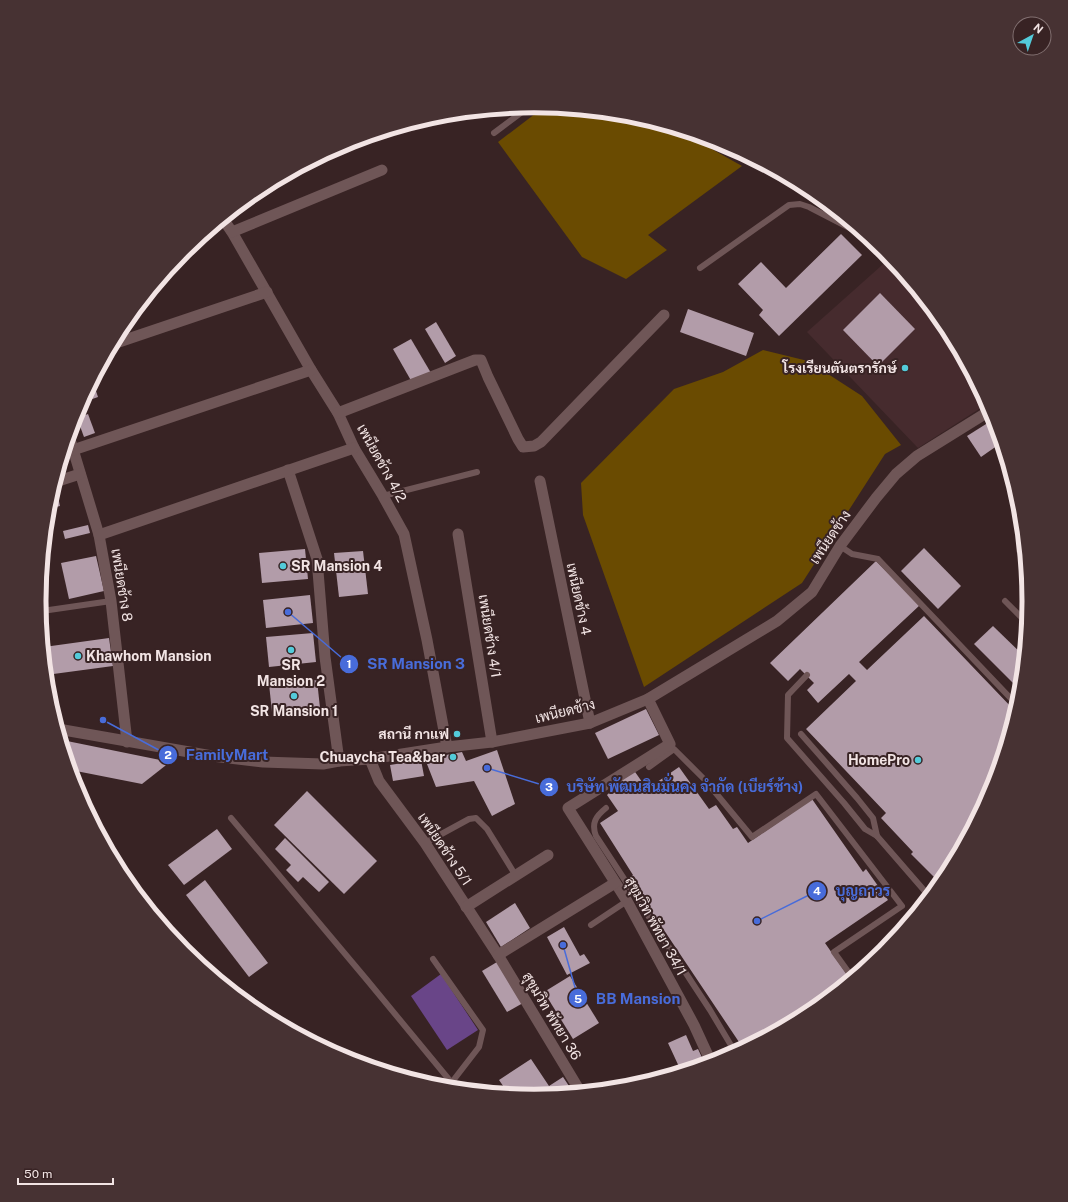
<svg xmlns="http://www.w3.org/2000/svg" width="1068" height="1202" font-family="'Public Sans',Sarabun,sans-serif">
	<rect width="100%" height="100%" fill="#382324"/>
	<!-- built -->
	<path fill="#462b2e" d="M890,258L946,326L987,404L918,448L807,332Z"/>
	<!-- forest -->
	<g fill="#6a4b01">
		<path d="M544,107L631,116L676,129L742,166L648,235L667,250L626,279L582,257L498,142Z"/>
		<path d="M763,350L808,361L862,396L901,445L885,454L802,583L644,687L583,515L581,483L674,389L723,372Z"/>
	</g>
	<!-- water -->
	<path fill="#694588" d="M441,974L478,1030L447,1050L411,996Z"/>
	<!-- building -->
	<g fill="#b29ca9">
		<path d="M841,234L862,255L779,336L759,315L763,310L738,284L761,262L786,288Z"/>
		<path d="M880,293L915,329L878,366L843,330Z"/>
		<path d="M688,309L754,333L746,356L680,332Z"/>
		<path d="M436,322L456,356L445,363L425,329Z"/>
		<path d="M411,339L431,373L413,384L393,349Z"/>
		<path d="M93,382L98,397L81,403L86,394Z"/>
		<path d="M88,414L95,433L84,437L77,418Z"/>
		<path d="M994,419L1001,443L981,457L967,436Z"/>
		<path d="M56,488L60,506L48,509L53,489Z"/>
		<path d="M88,525L90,533L65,539L63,531Z"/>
		<path d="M924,548L961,586L938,609L901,571Z"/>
		<path d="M305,549L308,579L262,583L259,553Z"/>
		<path d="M363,551L368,594L339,597L334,553Z"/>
		<path d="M96,556L104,591L69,599L61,563Z"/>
		<path d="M876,561L920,605L859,662L867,670L924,616L1015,711L991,791L945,876L942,880L936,875L934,877L911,854L913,852L881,818L886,813L806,729L856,681L849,674L818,703L807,690L814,683L800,669L788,681L770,663Z"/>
		<path d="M310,595L313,623L266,628L263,600Z"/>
		<path d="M993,626L1024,656L1020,690L974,644Z"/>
		<path d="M313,633L316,662L269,667L266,637Z"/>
		<path d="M109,638L113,666L46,675L44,647Z"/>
		<path d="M317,680L320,708L272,712L269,684Z"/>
		<path d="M646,709L659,735L608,759L595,733Z"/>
		<path d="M67,741L170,762L142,784L71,770L65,751Z"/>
		<path d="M497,750L515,804L492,816L474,781L436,787L425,759L462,752L466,761Z"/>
		<path d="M421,760L424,776L393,781L390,765Z"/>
		<path d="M679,767L709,809L716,805L733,829L737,827L748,843L812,799L863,872L866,869L888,900L825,943L850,979L809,1013L743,1048L629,878L633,875L600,823L618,811L607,795L633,769L647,789Z"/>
		<path d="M307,791L377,861L344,894L274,825Z"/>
		<path d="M89,812L97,823L95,824L89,813Z"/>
		<path d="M217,829L232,849L184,885L168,865Z"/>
		<path d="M285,838L329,882L319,892L303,877L298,882L286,870L291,865L275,849Z"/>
		<path d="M205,880L268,963L249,977L186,895Z"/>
		<path d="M515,903L530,928L501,947L486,922Z"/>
		<path d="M564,927L580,956L584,954L590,963L567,975L547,937Z"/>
		<path d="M497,962L523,1003L507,1012L482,971Z"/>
		<path d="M570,976L599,1023L573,1039L544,992Z"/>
		<path d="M686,1035L693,1051L698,1049L705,1064L681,1071L668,1043Z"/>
		<path d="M531,1059L549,1086L563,1077L573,1092L534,1096L508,1093L499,1080Z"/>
	</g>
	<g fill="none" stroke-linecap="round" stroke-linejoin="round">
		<!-- service -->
		<g stroke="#6f5657" stroke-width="6">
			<path d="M494,133L530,106"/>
			<path d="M700,268L789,205L800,204L809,207L869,238"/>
			<path d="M383,496L477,472"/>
			<path d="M840,546L852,554L878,559L1017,705"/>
			<path d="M1005,601L1027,623"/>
			<path d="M49,610L111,601"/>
			<path d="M807,675L788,695L787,738L844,803L865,829L877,836L929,896"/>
			<path d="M801,734L857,798L873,818L877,836"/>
			<path d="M649,767L674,749L705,780L752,837L816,794L902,906L834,952L852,977"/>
			<path d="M606,808C596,816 591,823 596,836L710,1010L735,1052"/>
			<path d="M231,818L367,980L456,1088"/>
			<path d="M425,843L469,819L476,818L487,829L516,876"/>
			<path d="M591,925L627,901"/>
			<path d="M433,959L483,1030L479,1047L452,1082"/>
		</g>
		<!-- minor -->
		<g stroke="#6f5657" stroke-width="11">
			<path d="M223,219L232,232L311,370L338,413L354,448L383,496L404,534L427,640L447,747"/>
			<path d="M232,232L382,170"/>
			<path d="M113,344L267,292"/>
			<path d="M338,413L475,360H481L488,377L518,439L523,447L534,446L541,442L664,315"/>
			<path d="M69,436L99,535L111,601L127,742"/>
			<path d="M73,450L311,370"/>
			<path d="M288,470L317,559L325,657L339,761"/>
			<path d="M540,481L590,723"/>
			<path d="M55,482L80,474"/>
			<path d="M458,534L492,742"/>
			<path d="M99,535L354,448"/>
			<path d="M648,699L670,744L568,808L627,901L694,1025L711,1062"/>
			<path d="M370,759L379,781L425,843L498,955L580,1091"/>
			<path d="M466,907L548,855"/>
			<path d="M498,955L615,883"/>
		</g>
		<!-- tertiary -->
		<path stroke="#6f5657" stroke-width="11" d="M58,729L212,756L263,762L323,764L339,761L370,759L447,747L492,742L590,723L648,699L777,621L812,592L840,546L876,498L896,474L917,456L991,410"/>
	</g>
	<!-- markers -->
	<g fill="#53cbda" stroke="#382324" stroke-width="1.5">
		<circle cx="905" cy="368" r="4"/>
		<circle cx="283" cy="566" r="4"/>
		<circle cx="291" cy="650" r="4"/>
		<circle cx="78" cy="656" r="4"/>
		<circle cx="294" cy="696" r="4"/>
		<circle cx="457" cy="734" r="4"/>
		<circle cx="453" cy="757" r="4"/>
		<circle cx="918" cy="760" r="4"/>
	</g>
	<g text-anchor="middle" stroke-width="4" stroke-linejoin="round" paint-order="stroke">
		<!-- poi labels -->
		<g font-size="14" font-weight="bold" fill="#f2e4e4" stroke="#382324" text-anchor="end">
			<text x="897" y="373">โรงเรียนตันตรารักษ์</text>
			<text x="291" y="571" text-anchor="start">SR Mansion 4</text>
			<text x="86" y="661" text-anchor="start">Khawhom Mansion</text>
			<text x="291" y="670" text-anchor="middle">SR<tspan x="291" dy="16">Mansion 2</tspan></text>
			<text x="294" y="716" text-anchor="middle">SR Mansion 1</text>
			<text x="449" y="739">สถานี กาแฟ</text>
			<text x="445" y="762">Chuaycha Tea&amp;bar</text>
			<text x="910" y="765">HomePro</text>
		</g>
		<!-- street labels -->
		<g font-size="14" fill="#f2e4e4" stroke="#382324">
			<text transform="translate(382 463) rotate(61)" y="5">เพนียดช้าง 4/2</text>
			<text transform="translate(830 537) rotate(-56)" y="5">เพนียดช้าง</text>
			<text transform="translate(122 585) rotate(81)" y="5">เพนียดช้าง 8</text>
			<text transform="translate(579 599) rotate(78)" y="5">เพนียดช้าง 4</text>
			<text transform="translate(490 636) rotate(81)" y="5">เพนียดช้าง 4/1</text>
			<text transform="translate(565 711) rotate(-14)" y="5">เพนียดช้าง</text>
			<text transform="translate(445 849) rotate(56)" y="5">เพนียดช้าง 5/1</text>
			<text transform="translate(656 926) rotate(61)" y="5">สุขุมวิท พัทยา 34/1</text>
			<text transform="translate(552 1016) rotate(59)" y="5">สุขุมวิท พัทยา 36</text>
		</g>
	</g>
	<!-- crop -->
	<path d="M0 0H1068V1202H0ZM46 601a488 488 0 1 1 976 0a488 488 0 1 1-976 0Z" fill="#473233" fill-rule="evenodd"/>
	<path fill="none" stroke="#f2e4e4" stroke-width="5" d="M46 601a488 488 0 1 1 976 0a488 488 0 1 1-976 0Z"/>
	<!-- callouts -->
	<path fill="none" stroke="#486cda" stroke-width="1.5" d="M288 612L349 664M103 720L168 755M487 768L549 787M757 921L817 891M563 945L578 998"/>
	<g fill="#486cda" stroke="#382324" stroke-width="1.5">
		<circle cx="288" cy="612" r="4"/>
		<circle cx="103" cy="720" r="4"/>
		<circle cx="487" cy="768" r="4"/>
		<circle cx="757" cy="921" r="4"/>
		<circle cx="563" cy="945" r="4"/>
		<circle cx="349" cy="664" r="10"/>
		<circle cx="168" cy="755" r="10"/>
		<circle cx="549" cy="787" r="10"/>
		<circle cx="817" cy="891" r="10"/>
		<circle cx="578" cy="998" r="10"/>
	</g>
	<g font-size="12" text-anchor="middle" font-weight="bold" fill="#fff">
		<text x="349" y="668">1</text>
		<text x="168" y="759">2</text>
		<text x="549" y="791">3</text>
		<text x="817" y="895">4</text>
		<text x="578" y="1003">5</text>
	</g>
	<g font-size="15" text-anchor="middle" font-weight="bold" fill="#486cda" stroke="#382324" stroke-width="4" stroke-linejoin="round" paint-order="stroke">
		<text x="416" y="669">SR Mansion 3</text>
		<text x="227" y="760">FamilyMart</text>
		<text x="685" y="792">บริษัท พัฒนสินมั่นคง จำกัด (เบียร์ช้าง)</text>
		<text x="863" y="896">บุญถาวร</text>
		<text x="638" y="1004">BB Mansion</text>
	</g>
	<!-- north arrow -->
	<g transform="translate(1032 36) rotate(40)"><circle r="19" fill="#382324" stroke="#827071"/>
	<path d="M0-3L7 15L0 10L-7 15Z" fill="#53cbda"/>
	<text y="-6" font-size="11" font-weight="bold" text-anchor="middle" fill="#f2e4e4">N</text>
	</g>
	<!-- scale -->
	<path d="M18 1178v6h95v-6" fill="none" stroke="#f2e4e4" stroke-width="2"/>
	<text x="24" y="1178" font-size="12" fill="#f2e4e4" stroke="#382324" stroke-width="3" paint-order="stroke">50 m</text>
</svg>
